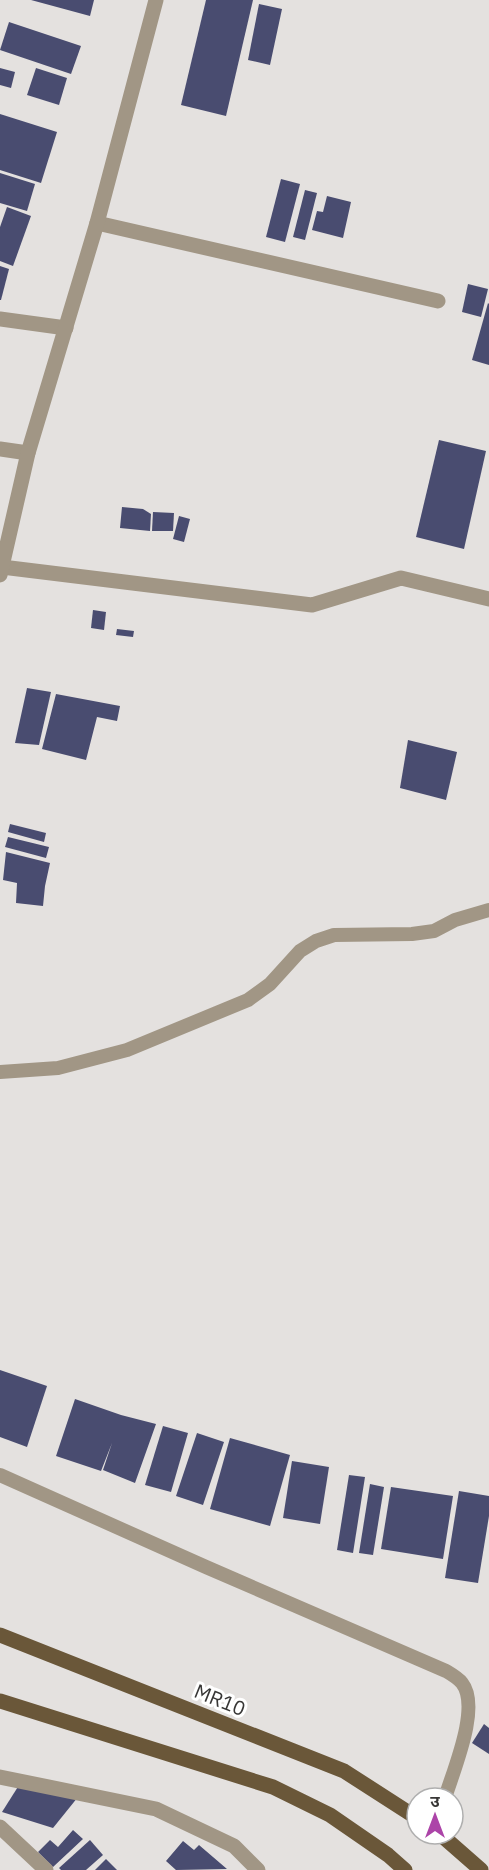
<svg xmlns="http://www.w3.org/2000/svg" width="489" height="1870" font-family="'IBM Plex Sans','Noto Sans Devanagari',sans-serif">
	<rect width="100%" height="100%" fill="#e4e1df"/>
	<!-- building -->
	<g fill="#494c70">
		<path d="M31,0H94L90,16Z"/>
		<path d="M206,0H253L226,116L181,105Z"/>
		<path d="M259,4L282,9L270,65L248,60Z"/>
		<path d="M9,22L81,46L71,74L0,50Z"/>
		<path d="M0,68L15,72L11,88L0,85Z"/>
		<path d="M36,68L67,78L59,105L27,95Z"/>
		<path d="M0,114L57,132L41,183L0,170Z"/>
		<path d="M0,173L35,184L27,211L0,203Z"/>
		<path d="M281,179L300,184L285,242L266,237Z"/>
		<path d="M305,190L317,193L305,240L293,237Z"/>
		<path d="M327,196L351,202L343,238L312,230L317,211L323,212Z"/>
		<path d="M7,207L31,216L13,266L0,261V227Z"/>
		<path d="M0,266L9,269L1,300H0Z"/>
		<path d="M468,284L488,289L481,317L462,312Z"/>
		<path d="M488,303L489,304V365L472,360Z"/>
		<path d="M439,440L486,451L464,549L416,537Z"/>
		<path d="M122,507L143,509L151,514L150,531L120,528Z"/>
		<path d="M153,512L174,513L173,531H152Z"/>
		<path d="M179,516L190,519L184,542L173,539Z"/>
		<path d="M93,610L106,612L104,630L91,628Z"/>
		<path d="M117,629L134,631L133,637L116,635Z"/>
		<path d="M27,688L51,692L39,745L15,743Z"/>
		<path d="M56,694L120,706L117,721L97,717L86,760L42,749Z"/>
		<path d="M408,740L457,752L446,800L400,788Z"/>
		<path d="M10,824L46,833L44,842L8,832Z"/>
		<path d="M8,837L49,847L46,858L5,847Z"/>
		<path d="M6,852L50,863L45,886L43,906L16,903L17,883L3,880Z"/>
		<path d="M0,1370L47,1386L27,1447L0,1437Z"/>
		<path d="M75,1399L121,1415L156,1424L135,1483L103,1470L112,1443L101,1471L56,1456Z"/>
		<path d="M163,1426L188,1433L171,1492L145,1485Z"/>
		<path d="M197,1433L224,1442L203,1505L176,1496Z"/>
		<path d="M230,1438L290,1455L270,1526L210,1509Z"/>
		<path d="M292,1461L329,1467L320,1524L283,1518Z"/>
		<path d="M349,1475L365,1477L353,1553L337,1550Z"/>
		<path d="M370,1484L384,1487L373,1555L359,1553Z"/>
		<path d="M391,1487L453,1496L443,1559L381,1549Z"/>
		<path d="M459,1491L489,1496V1516L478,1583L445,1578Z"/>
		<path d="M484,1724L489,1728V1754L472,1743Z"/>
		<path d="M21,1782L78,1797L53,1828L2,1812Z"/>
		<path d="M73,1830L83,1839L53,1867L38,1852L50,1840L58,1847Z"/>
		<path d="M90,1840L103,1855L86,1870H61L59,1868Z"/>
		<path d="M183,1841L194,1850L199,1845L227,1869L176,1870L166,1861Z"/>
		<path d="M106,1859L117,1870H95Z"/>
	</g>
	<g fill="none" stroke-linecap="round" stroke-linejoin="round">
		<!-- lane -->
		<g stroke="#a19685" stroke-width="14">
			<path d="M0,1072L58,1068L127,1050L248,1000L270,984L300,951L316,941L334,935L412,934L434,931L455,920L489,910"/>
			<path d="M0,1475L206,1567L446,1671C451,1674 458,1678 462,1683C481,1707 453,1771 445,1798"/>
		</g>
		<!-- street -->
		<g stroke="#a19685" stroke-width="15">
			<path d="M97,223L438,301"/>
			<path d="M0,319L66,328"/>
			<path d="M0,449L28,453"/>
			<path d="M2,567L312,605L401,578L489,599"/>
			<path d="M0,575L28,453L97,223L156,0"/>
			<path d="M0,1777L156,1809L234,1846L258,1870"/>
			<path d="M0,1827L46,1870"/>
		</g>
		<!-- primary -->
		<g stroke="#6a5739" stroke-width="15">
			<path d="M0,1635L344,1771L417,1818"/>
			<path d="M0,1701L273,1787L330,1815L388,1855L405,1870"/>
			<path d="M440,1834L481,1870"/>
		</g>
	</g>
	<g text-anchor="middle" stroke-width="6" stroke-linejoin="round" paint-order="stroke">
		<!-- street labels -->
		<g font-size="20" fill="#383736" stroke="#fff">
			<text transform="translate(220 1700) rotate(22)" y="7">MR10</text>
		</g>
	</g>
	<!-- north arrow -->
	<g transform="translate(435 1816)"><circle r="28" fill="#ffffff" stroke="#afafaf" stroke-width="1.5"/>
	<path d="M0-4.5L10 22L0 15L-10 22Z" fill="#ac44a8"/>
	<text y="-9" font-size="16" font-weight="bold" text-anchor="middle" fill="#383736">उ</text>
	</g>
</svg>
